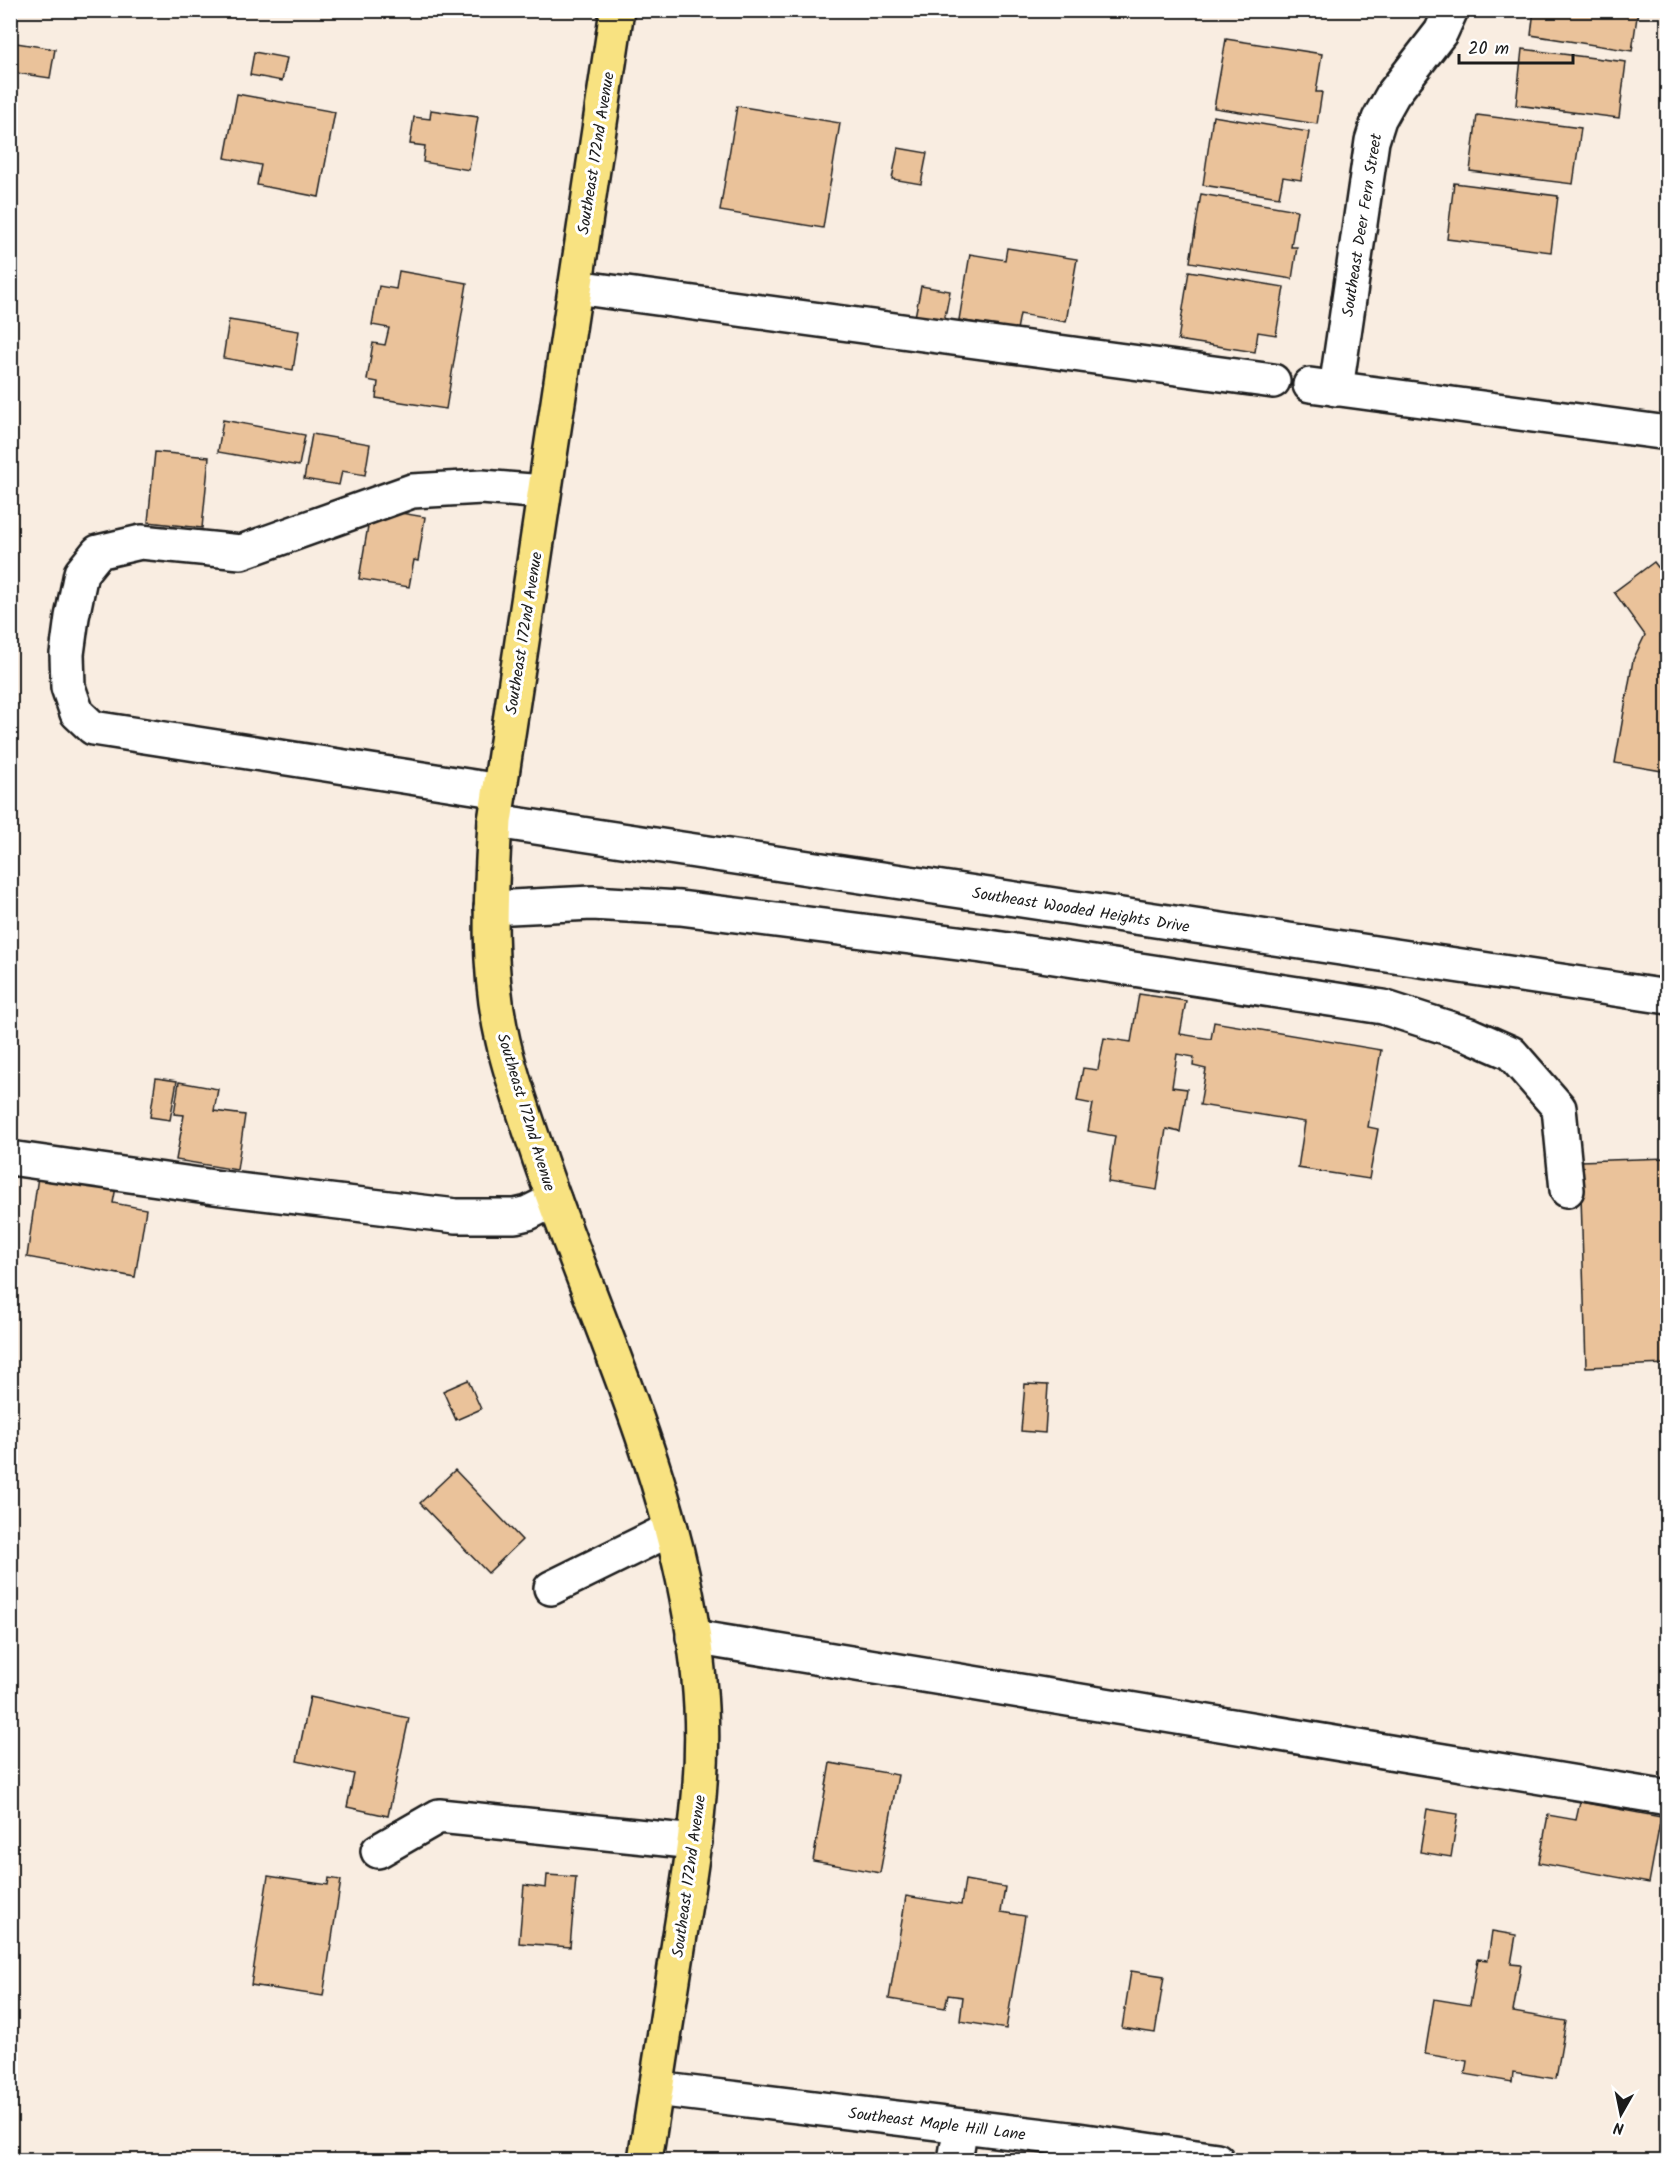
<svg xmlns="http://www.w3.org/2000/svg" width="1678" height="2171" font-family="Kalam,sans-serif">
	<rect width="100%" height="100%" fill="#f9ede1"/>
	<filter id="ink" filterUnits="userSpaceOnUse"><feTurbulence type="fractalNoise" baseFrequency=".0167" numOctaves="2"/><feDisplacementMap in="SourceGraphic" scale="12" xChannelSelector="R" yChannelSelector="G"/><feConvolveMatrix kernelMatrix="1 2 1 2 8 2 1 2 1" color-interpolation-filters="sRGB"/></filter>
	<g filter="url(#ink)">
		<!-- building -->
		<g fill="#eac29a" stroke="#1c1c1c" stroke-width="1.5">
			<path d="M1534,10H1638L1632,51L1531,35Z"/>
			<path d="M1226,39L1322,54L1316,92H1322L1317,124L1214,108Z"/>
			<path d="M10,42L55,49L50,78L10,72Z"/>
			<path d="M1522,49L1626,62L1619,118L1516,105Z"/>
			<path d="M254,52L287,58L282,81L250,75Z"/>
			<path d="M237,94L335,112L319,197L257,185L261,165L225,158Z"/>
			<path d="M737,106L840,123L823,228L720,211Z"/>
			<path d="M431,110L478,117L469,170L423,162L425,146L410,144L414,117L430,119Z"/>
			<path d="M1477,115L1581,128L1573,184L1470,171Z"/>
			<path d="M1213,116L1309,132L1301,180L1283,177L1279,197L1203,185Z"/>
			<path d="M898,148L927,153L921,184L892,179Z"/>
			<path d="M1454,183L1558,196L1551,252L1447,239Z"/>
			<path d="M1201,194L1297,210L1291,247H1297L1292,279L1190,262Z"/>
			<path d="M1007,248L1077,259L1066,322L1020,314L1017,330L959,320L970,254L1005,260Z"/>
			<path d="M399,271L467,283L446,409L376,398L378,382L367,380L373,343L385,345L389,328L372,325L379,286L396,289Z"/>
			<path d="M1189,271L1284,287L1276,335L1258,332L1255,352L1178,340Z"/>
			<path d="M921,286L950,291L944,322L915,317Z"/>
			<path d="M229,320L299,331L293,370L223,358Z"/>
			<path d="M223,420L305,435L299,466L218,452Z"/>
			<path d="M312,434L370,444L365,475L342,471L339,485L304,479Z"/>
			<path d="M155,452L209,457L202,528L148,522Z"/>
			<path d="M371,508L425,517L418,561L414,560L409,587L359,579Z"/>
			<path d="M1654,562L1668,580V772L1615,763L1633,660L1645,635L1614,592Z"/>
			<path d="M1139,994L1186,1001L1180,1034L1211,1039L1214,1022L1381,1050L1368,1127L1378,1129L1369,1179L1298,1168L1305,1122L1200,1105L1206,1069L1193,1066L1194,1057L1177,1054L1172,1087L1187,1089L1180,1132L1166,1129L1157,1190L1108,1182L1115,1136L1088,1131L1093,1104L1077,1101L1083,1068L1098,1070L1104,1038L1131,1042Z"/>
			<path d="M156,1078L177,1081L170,1120L150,1117Z"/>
			<path d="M179,1082L218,1089L214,1111L245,1115L237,1170L176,1160L184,1115L174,1114Z"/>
			<path d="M1668,1158V1364L1586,1367L1580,1161Z"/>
			<path d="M39,1169L117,1182L113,1203L146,1209L135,1277L27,1257Z"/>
			<path d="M10,1267H15L10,1288Z"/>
			<path d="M468,1380L481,1409L456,1420L443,1391Z"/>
			<path d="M1025,1384L1048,1385L1045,1433L1021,1431Z"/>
			<path d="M455,1470L522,1540L488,1573L420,1503Z"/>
			<path d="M310,1697L409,1718L388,1816L347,1807L354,1774L297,1761Z"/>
			<path d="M830,1763L898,1775L880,1873L813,1861Z"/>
			<path d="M1580,1802L1661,1817L1649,1883L1539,1863L1548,1815L1576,1820Z"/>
			<path d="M1427,1809L1458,1814L1451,1857L1420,1852Z"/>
			<path d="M547,1875L576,1877L570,1947L519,1943L524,1885L546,1888Z"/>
			<path d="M268,1876L328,1885L329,1878L341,1880L323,1996L251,1985Z"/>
			<path d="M965,1880L1005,1887L1001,1912L1025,1916L1006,2029L960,2021L963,1997L948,1995L945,2008L889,1999L906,1896L961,1905Z"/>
			<path d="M1492,1931L1516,1935L1511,1964L1521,1965L1513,2012L1566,2021L1556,2079L1513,2072L1512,2082L1465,2074L1467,2061L1425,2054L1434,1999L1470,2005L1478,1959L1488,1960Z"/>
			<path d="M1131,1971L1164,1976L1155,2033L1122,2028Z"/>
		</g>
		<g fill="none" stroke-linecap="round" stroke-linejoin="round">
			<!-- minor casing -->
			<g stroke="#1c1c1c" stroke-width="38">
				<g id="minor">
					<path d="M575,287L1273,381"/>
					<path d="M1310,385L1668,433"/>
					<path d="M1336,389L1372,141L1379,119L1393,94L1441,32L1451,10"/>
					<path d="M500,791L93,728L77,713L68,687L67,654L72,617L81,573L98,552L141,542L241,552L412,491L482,487L544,492"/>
					<path d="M495,821L1668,997"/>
					<path d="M491,908L592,903L680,908L982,946L1383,1007L1470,1035L1511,1053L1559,1108L1567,1190"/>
					<path d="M10,1158L221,1188L456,1216H515L528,1213L554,1200"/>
					<path d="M551,1588L671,1529"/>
					<path d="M693,1637L1668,1798"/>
					<path d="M378,1851L439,1816L695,1842"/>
					<path d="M656,2089L1078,2140L1217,2160"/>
					<path d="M955,2160L961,2126"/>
				</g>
			</g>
			<!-- major casing -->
			<g stroke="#1c1c1c" stroke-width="38">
				<path id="major" d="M617,10L495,821C491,893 486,969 503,1041C512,1081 527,1120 540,1160C588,1299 652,1434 683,1578C692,1621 699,1665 701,1708C705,1785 692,1860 680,1935C668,2010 657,2085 645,2160"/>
			</g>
			<!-- minor -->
			<use href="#minor" stroke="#fff" stroke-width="33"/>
			<!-- major -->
			<use href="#major" stroke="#f8e281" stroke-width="33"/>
		</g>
	</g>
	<g text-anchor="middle" stroke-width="6" stroke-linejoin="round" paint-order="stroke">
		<!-- street labels -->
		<g font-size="16" fill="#1c1c1c" stroke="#fff">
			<text transform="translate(595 153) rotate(-81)" y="6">Southeast 172nd Avenue</text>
			<text transform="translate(1361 225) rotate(-81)" y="6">Southeast Deer Fern Street</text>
			<text transform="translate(523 633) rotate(-81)" y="6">Southeast 172nd Avenue</text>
			<text transform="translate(1081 909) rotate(9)" y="6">Southeast Wooded Heights Drive</text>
			<text transform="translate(527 1112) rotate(73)" y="6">Southeast 172nd Avenue</text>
			<text transform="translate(688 1876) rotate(-82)" y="6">Southeast 172nd Avenue</text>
			<text transform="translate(937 2123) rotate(7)" y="6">Southeast Maple Hill Lane</text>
		</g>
	</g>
	<!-- margin -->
	<rect width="1678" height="2171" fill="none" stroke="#fff" stroke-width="36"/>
	<rect x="18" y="18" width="1642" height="2135" fill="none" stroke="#1c1c1c" stroke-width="2" filter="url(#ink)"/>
	<!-- north arrow -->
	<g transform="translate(1621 2114) rotate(189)" stroke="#ffffff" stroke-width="4.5" paint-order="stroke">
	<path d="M0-4.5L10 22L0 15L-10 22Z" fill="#1c1c1c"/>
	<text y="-9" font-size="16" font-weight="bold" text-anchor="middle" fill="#1c1c1c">N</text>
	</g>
	<!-- scale -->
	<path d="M1459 54v9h114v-9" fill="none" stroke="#1c1c1c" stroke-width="3"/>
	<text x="1468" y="54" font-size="18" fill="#1c1c1c" stroke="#ffffff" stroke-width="4.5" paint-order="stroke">20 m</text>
</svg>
